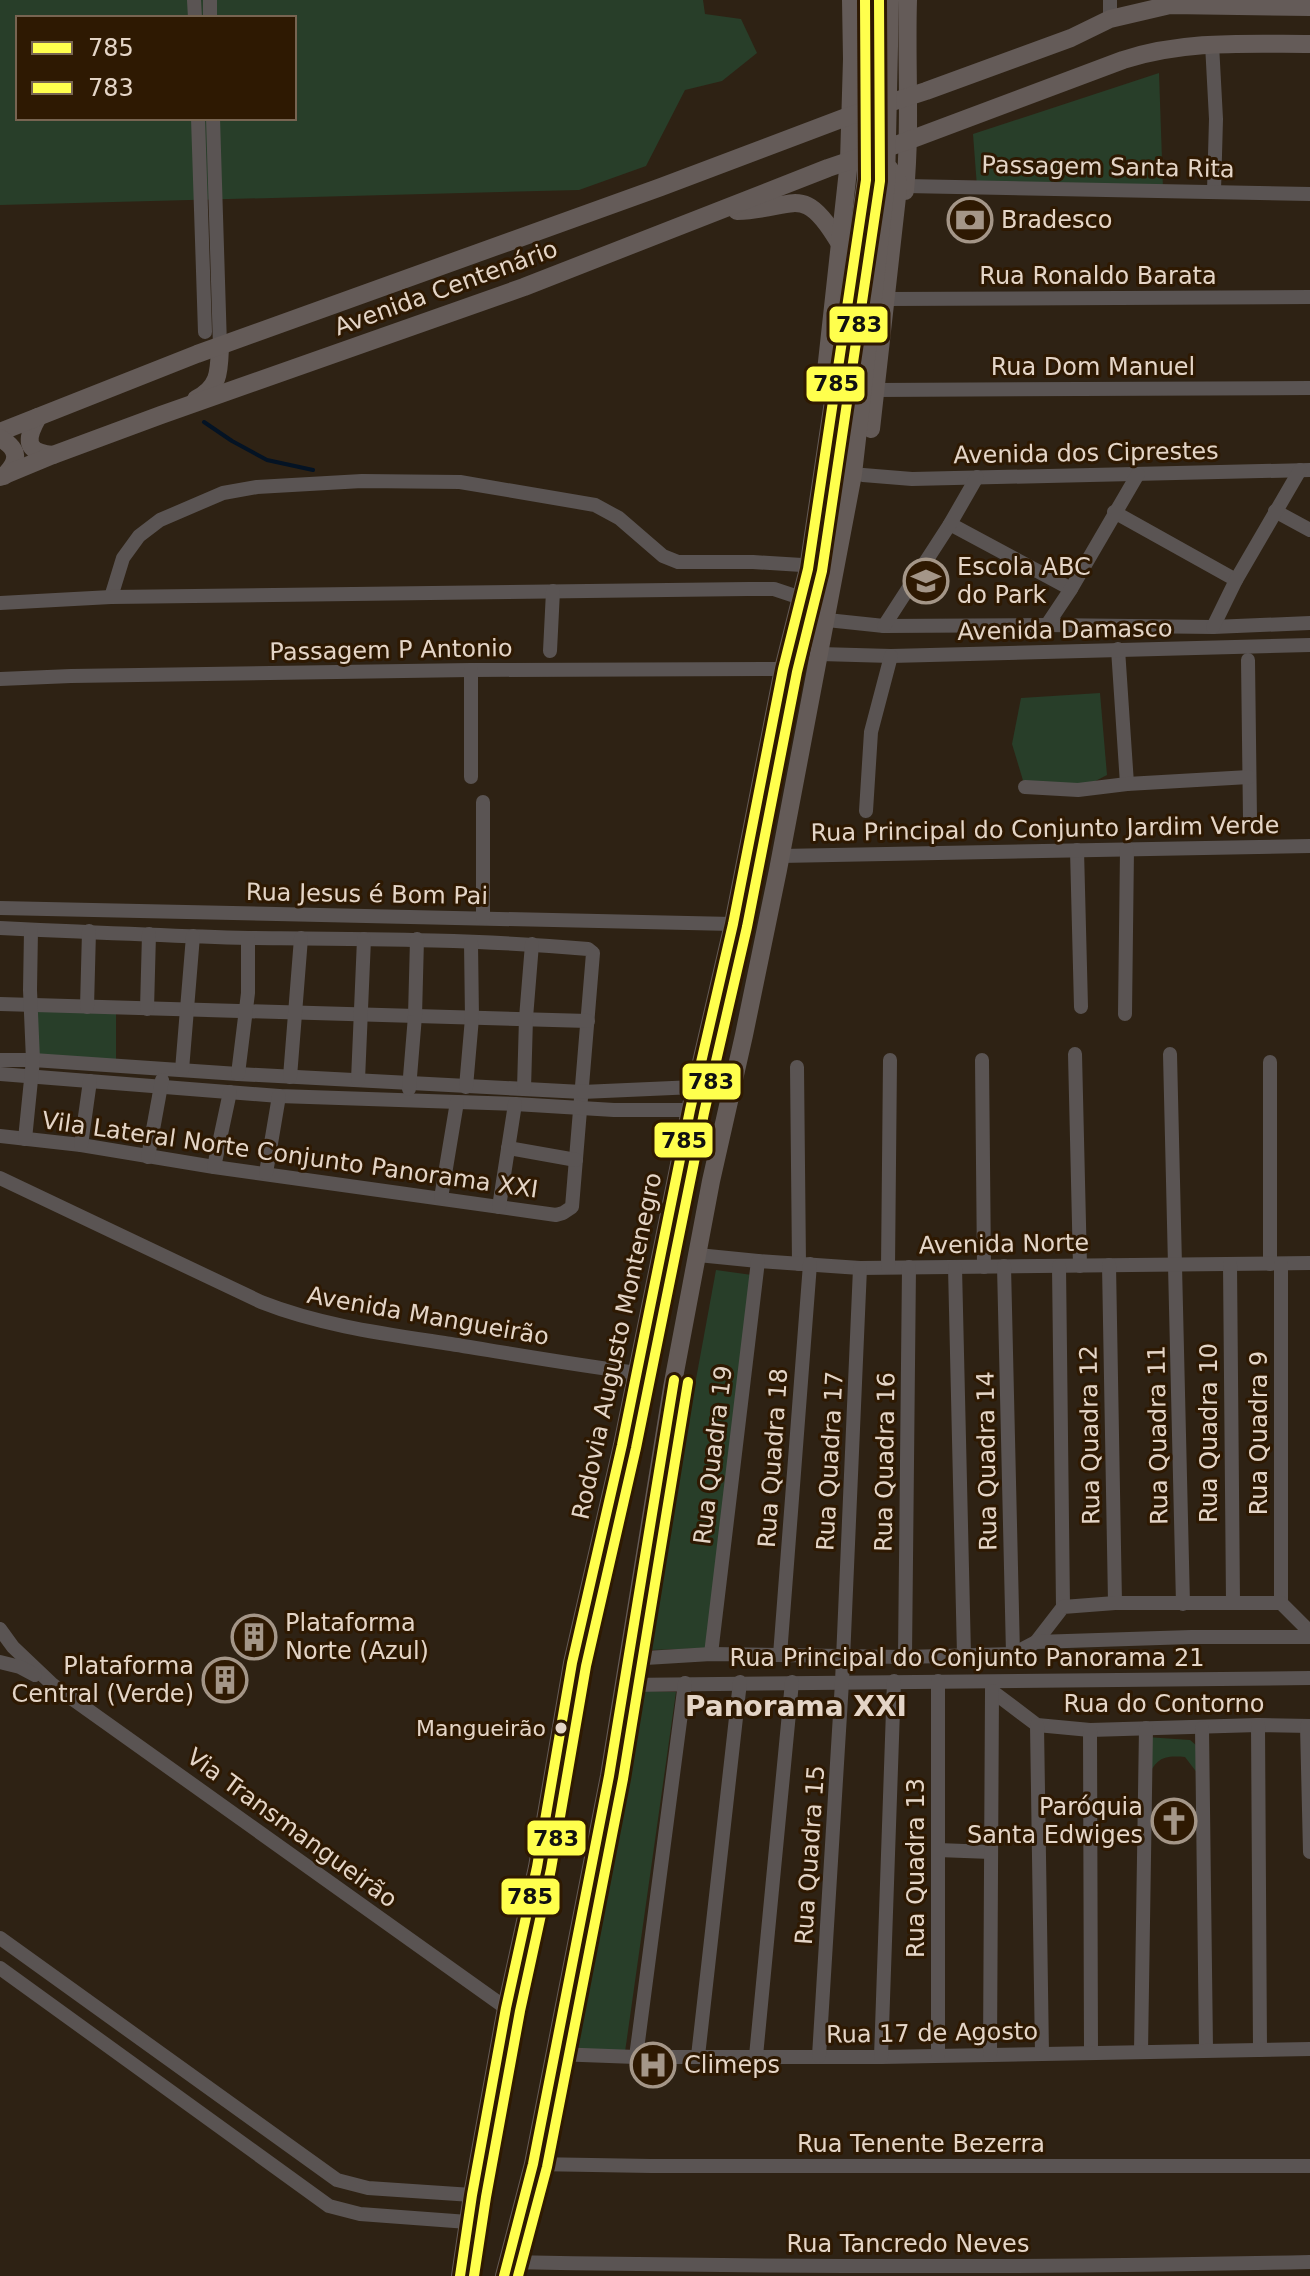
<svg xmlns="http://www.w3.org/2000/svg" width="1310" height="2276" font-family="'DejaVu Sans',sans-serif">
	<rect width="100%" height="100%" fill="#2e2214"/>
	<!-- green -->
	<g fill="#283e29" fill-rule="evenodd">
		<path d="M0,0H703L705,14L741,19L757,53L722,81L685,90L646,166L579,190L0,205ZM18,18H294V118H18Z"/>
		<path d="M1159,73L1163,189L977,187L973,134Z"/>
		<path d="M1100,693L1107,775L1078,790L1025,787L1012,744L1021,698Z"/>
		<path d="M31,1005L116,1008V1066L33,1060Z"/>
		<path d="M716,1270L752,1275L708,1648L651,1650L681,1461Z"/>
		<path d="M644,1691L676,1692L625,2052L577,2051L639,1694Z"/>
		<path d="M1146,1737L1190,1740L1197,1746L1198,1774L1185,1757C1159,1755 1157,1760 1145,1781Z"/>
	</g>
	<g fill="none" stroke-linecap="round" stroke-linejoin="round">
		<!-- stream -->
		<path stroke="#041324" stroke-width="4" d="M204,422L232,441L267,460L313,470"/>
		<!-- minor -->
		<g stroke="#5a5453" stroke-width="14">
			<path d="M194,0L195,18"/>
			<path d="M210,0V18"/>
			<path d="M1110,0V19"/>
			<path d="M1212,44L1216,119L1214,191"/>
			<path d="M198,118L205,332"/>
			<path d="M213,118L220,346"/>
			<path d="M906,186L1310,194"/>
			<path d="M886,299L1310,297"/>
			<path d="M876,390L1310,388"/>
			<path d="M863,475L912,479L1310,470"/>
			<path d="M1275,511L1310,530"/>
			<path d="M1114,512L1236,580"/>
			<path d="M950,524L1071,589"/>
			<path d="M111,597L123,558L139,536L160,520L223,493L257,487L362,481L460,482L595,505L619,518L663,556L678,562H753L802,565"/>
			<path d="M0,603L111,597L748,589H774L801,598"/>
			<path d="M827,620L884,626L1047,625L1213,627L1310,623"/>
			<path d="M1047,625L1071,589L1138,474"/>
			<path d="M884,626L950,524L977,477"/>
			<path d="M1213,627L1236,580L1300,470"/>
			<path d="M1118,649L1127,784"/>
			<path d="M550,651L553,591"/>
			<path d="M820,654L891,656L1310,645"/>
			<path d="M1248,660L1250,819"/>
			<path d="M0,679L71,676L471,670L783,669"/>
			<path d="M471,777V670"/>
			<path d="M1025,787L1078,790L1127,784L1249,777"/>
			<path d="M866,811L871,732L891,656"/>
			<path d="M1077,850L1081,1007"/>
			<path d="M780,856L1310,846"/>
			<path d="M0,908L733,924"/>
			<path d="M483,918V802"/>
			<path d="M0,928C83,932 166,936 249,938C362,939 475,939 588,949L593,953L572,1207L563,1213L556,1215L214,1167L81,1145L0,1136"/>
			<path d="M0,1004L588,1021"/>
			<path d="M87,1007L89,931"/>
			<path d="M147,1009L149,934"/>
			<path d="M1125,1014L1127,849"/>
			<path d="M1075,1054L1080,1266"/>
			<path d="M1170,1054L1183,1604"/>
			<path d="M0,1060H33L238,1074L582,1092L695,1087"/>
			<path d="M982,1060L984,1267"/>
			<path d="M1270,1062V1264"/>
			<path d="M797,1067L799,1264"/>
			<path d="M182,1070L193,936"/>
			<path d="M0,1074L279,1096L515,1104L614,1110H690"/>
			<path d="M238,1074L248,993V938"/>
			<path d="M290,1077L301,938"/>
			<path d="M358,1080L364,939"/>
			<path d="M466,1087L472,1018L471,943"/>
			<path d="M409,1089L415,1016L417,939"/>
			<path d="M524,1089L526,1018L532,944"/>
			<path d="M25,1139L33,1060L30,990L31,930"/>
			<path d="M81,1145L90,1081"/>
			<path d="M508,1148L576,1160"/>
			<path d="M148,1157L162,1080"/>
			<path d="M214,1167L230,1092"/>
			<path d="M266,1173L279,1096"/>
			<path d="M0,1178L261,1302C322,1326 386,1334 451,1344C513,1354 575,1365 638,1373"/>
			<path d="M441,1198L457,1102"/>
			<path d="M499,1207L515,1104"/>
			<path d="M698,1255L758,1261L860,1268L1310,1263"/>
			<path d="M1230,1264L1233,1602"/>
			<path d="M1281,1264V1603"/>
			<path d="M1109,1265L1115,1603"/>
			<path d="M1004,1266L1013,1654"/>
			<path d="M1059,1266L1063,1607"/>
			<path d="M888,1267L890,1060"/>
			<path d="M955,1267L964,1655"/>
			<path d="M0,1629L13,1647L53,1685L506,2008"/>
			<path d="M1036,1642L1063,1607L1115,1603H1281L1310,1632"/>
			<path d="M711,1654L758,1261"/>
			<path d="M780,1655L810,1264"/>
			<path d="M905,1657L909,1267"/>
			<path d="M629,1659L711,1654L905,1657L1013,1654L1036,1642L1191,1637H1310"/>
			<path d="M0,1662L20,1667L35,1675"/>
			<path d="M992,1684V1691L1037,1725L1090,1730L1258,1725L1310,1726"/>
			<path d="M624,1685L1310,1678"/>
			<path d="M1037,1725L1042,2054"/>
			<path d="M1258,1725L1260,2050"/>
			<path d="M1307,1726L1310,1852"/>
			<path d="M1202,1728L1206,2049"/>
			<path d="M1090,1730L1091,2052"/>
			<path d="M938,1850L991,1852"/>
			<path d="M0,1938L337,2180L368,2188L472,2195"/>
			<path d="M0,1968L329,2206L360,2214L468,2222"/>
			<path d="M1141,2052L1146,1728"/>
			<path d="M555,2054L636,2057H881L1310,2049"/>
			<path d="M990,2054L992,1691"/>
			<path d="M938,2055V1681"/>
			<path d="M698,2056L740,1682"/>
			<path d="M756,2056L792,1682"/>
			<path d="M819,2056L842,1682L860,1268"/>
			<path d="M636,2057L685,1683"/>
			<path d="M881,2057L894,1681"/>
			<path d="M533,2164L651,2166H1310"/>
			<path d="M507,2262C774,2267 1042,2268 1310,2262"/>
		</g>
		<!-- major -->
		<g stroke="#645b58" stroke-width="18">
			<path d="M905,191C911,128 906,64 908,0"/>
			<path d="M737,211C796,209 803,181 840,244"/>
			<path d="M825,380L849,161L852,59L851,0"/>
			<path d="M196,399C220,387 219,371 220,346"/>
			<path d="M38,417C25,440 25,452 53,455"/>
			<path d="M871,429L898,188V181L889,168"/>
			<path d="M0,432L197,354L661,187L849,116L926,91L1071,38L1110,19L1170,5L1310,7"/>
			<path d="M0,438C20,450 19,461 4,476"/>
			<path d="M0,477L53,455L161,415L524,287L828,168L907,141L1123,60C1184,40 1247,44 1310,44"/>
			<path d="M460,2276L472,2195L506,2008L537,1867L572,1663L622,1445L690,1110L733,924L783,669L808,569L866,180L865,0"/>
			<path d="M504,2276L533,2164L609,1776L672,1388L711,1181L744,1035L778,870L853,474L886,184L890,0"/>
		</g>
		<!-- bus-1 casing -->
		<g stroke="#2e1902" stroke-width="16">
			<g id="bus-1">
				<path d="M460,2276L472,2195L506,2008L537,1867L572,1663L622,1445L690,1110L733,924L783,669L808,569L866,180L865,0"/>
				<path d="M504,2276L533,2164L609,1776L674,1380"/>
			</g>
		</g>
		<!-- bus-2 casing -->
		<g stroke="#2e1902" stroke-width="16">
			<g id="bus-2">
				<path d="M474,2276L486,2197L520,2011L551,1869L586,1666L636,1448L704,1113L747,927L797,672L822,571L880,181L879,0"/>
				<path d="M518,2276L547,2167L623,1779L688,1382"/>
			</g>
		</g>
		<!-- bus-1 -->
		<use href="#bus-1" stroke="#ffff4d" stroke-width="10"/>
		<!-- bus-2 -->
		<use href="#bus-2" stroke="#ffff4d" stroke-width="10"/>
	</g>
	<!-- icons -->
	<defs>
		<g id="bank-ring" transform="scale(2.3)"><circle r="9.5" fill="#2e1902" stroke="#a49688" stroke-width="1.5"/><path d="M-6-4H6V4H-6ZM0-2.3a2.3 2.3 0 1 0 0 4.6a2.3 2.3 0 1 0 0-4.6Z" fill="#a49688"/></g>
		<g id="school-ring" transform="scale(2.3)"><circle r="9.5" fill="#2e1902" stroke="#a49688" stroke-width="1.5"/><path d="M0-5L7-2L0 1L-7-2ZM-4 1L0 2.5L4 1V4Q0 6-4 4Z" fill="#a49688"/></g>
		<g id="building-ring" transform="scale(2.3)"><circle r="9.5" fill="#2e1902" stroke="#a49688" stroke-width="1.5"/><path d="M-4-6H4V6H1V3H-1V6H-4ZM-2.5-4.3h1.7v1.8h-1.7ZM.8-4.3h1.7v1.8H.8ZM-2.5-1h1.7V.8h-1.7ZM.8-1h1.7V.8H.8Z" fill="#a49688"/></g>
		<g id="church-ring" transform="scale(2.3)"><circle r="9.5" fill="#2e1902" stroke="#a49688" stroke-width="1.5"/><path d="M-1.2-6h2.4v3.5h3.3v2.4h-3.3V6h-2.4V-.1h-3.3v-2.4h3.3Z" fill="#a49688"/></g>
		<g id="hospital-ring" transform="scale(2.3)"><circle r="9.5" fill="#2e1902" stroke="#a49688" stroke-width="1.5"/><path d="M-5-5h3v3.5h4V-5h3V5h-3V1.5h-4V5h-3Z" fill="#a49688"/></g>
	</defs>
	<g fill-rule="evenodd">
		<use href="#bank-ring" x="970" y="220"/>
		<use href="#school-ring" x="926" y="581"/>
		<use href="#building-ring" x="254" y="1637"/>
		<use href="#building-ring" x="225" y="1680"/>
		<use href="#church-ring" x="1174" y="1821"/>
		<use href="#hospital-ring" x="653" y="2065"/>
	</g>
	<!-- markers -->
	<circle fill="#e4d5c7" stroke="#2e1902" stroke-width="3" cx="561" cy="1728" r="7"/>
	<g text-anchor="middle" stroke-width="6" stroke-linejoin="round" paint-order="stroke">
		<!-- bus labels -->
		<g font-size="22" fill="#e4d5c7" stroke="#2e1902" text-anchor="end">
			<text x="546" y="1736">Mangueirão</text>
		</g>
		<!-- street labels -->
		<g font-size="24" fill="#e4d5c7" stroke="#2e1902">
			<text transform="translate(1108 167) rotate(1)" y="8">Passagem Santa Rita</text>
			<text x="1098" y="284">Rua Ronaldo Barata</text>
			<text transform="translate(446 288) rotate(-20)" y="8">Avenida Centenário</text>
			<text x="1093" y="375">Rua Dom Manuel</text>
			<text transform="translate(1086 453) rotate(-1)" y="8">Avenida dos Ciprestes</text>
			<text transform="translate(1065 630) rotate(-1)" y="8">Avenida Damasco</text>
			<text transform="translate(391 650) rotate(-1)" y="8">Passagem P Antonio</text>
			<text transform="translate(1045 829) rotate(-1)" y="8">Rua Principal do Conjunto Jardim Verde</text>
			<text transform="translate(367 894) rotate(1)" y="8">Rua Jesus é Bom Pai</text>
			<text transform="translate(290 1155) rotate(8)" y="8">Vila Lateral Norte Conjunto Panorama XXI</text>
			<text transform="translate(1004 1244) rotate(-1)" y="8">Avenida Norte</text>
			<text transform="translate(428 1316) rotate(10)" y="8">Avenida Mangueirão</text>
			<text transform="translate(617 1346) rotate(-78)" y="8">Rodovia Augusto Montenegro</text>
			<text transform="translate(1209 1433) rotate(-90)" y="8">Rua Quadra 10</text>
			<text transform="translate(1259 1433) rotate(-90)" y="8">Rua Quadra 9</text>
			<text transform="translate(1090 1435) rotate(-91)" y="8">Rua Quadra 12</text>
			<text transform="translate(1158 1435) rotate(-91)" y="8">Rua Quadra 11</text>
			<text transform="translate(713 1455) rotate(-83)" y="8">Rua Quadra 19</text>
			<text transform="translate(773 1458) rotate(-86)" y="8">Rua Quadra 18</text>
			<text transform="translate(830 1461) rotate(-87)" y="8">Rua Quadra 17</text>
			<text transform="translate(987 1461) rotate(-91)" y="8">Rua Quadra 14</text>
			<text transform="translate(885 1462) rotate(-89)" y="8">Rua Quadra 16</text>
			<text x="967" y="1666">Rua Principal do Conjunto Panorama 21</text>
			<text x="1164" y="1712">Rua do Contorno</text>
			<text transform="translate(292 1828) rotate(36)" y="8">Via Transmangueirão</text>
			<text transform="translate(810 1855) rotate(-86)" y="8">Rua Quadra 15</text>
			<text transform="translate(916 1868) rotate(-90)" y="8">Rua Quadra 13</text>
			<text transform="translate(932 2033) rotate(-1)" y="8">Rua 17 de Agosto</text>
			<text x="921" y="2152">Rua Tenente Bezerra</text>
			<text x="908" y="2252">Rua Tancredo Neves</text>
		</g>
		<!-- poi labels -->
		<g font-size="24" fill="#e4d5c7" stroke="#2e1902" text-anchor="start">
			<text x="1001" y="228">Bradesco</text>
			<text x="957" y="575">Escola ABC<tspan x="957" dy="28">do Park</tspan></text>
			<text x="285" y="1631">Plataforma<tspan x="285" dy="28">Norte (Azul)</tspan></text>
			<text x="194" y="1674" text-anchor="end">Plataforma<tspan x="194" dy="28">Central (Verde)</tspan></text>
			<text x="1143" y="1815" text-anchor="end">Paróquia<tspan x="1143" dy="28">Santa Edwiges</tspan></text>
			<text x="684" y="2073">Climeps</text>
		</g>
		<!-- quarter labels -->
		<g font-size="28" font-weight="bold" fill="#e4d5c7" stroke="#2e1902">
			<text x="796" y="1716">Panorama XXI</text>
		</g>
	</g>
	<g stroke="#2e1902" stroke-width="3">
		<rect x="828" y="305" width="61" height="39" rx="8" fill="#ffff4d"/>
		<rect x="805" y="365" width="61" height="38" rx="8" fill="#ffff4d"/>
		<rect x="681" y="1062" width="61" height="39" rx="8" fill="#ffff4d"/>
		<rect x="653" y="1121" width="61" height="38" rx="8" fill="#ffff4d"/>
		<rect x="526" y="1819" width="61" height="38" rx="8" fill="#ffff4d"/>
		<rect x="500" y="1877" width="61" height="39" rx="8" fill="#ffff4d"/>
	</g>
	<g font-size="22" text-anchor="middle" font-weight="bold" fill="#111">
		<text x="859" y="332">783</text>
		<text x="836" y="391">785</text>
		<text x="711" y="1089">783</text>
		<text x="684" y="1148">785</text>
		<text x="556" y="1846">783</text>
		<text x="530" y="1904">785</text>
	</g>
	<!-- legend -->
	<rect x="16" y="16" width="280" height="104" fill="#2e1902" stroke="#776451" stroke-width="2"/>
	<rect x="32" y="42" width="40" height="12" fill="#ffff4d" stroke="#776451" stroke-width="2"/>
	<text x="88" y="56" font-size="24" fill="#e4d5c7">785</text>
	<rect x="32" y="82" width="40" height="12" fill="#ffff4d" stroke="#776451" stroke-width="2"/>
	<text x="88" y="96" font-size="24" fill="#e4d5c7">783</text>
</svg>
